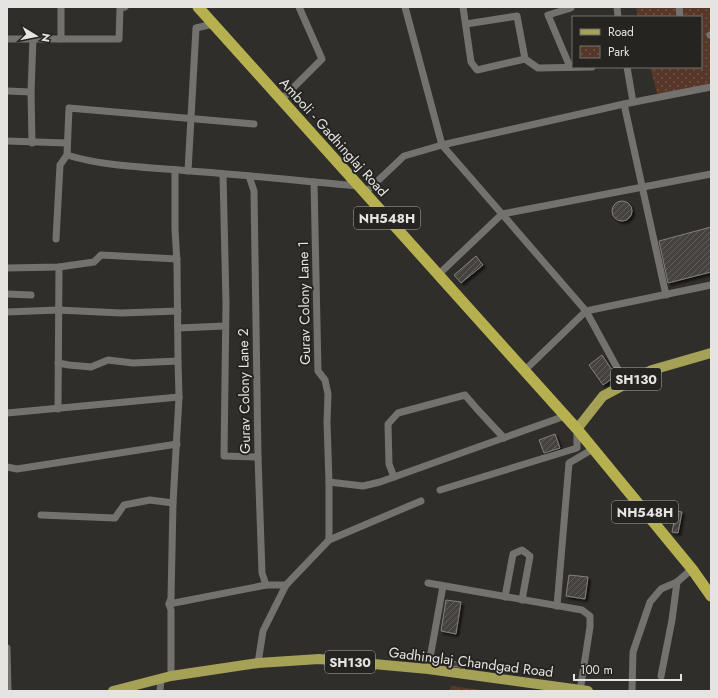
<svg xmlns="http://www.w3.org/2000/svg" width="718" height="698" font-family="Jost,sans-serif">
	<defs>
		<pattern id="park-dots" width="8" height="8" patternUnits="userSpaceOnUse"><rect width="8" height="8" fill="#563728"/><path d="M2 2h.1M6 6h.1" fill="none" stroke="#6e5447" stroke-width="1.8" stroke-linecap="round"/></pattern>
		<pattern id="building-hatch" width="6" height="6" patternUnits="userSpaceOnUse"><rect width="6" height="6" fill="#454240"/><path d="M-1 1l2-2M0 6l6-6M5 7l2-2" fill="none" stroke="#605d5b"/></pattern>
		<filter id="shadow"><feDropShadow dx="2.5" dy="2.5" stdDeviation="1" flood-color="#0009"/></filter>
	</defs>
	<rect width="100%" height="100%" fill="#2f2e2b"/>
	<!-- park -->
	<g fill="url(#park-dots)">
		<path d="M636,7H711V88L658,97L650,67H701V17H638Z"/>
		<path d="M451,686L490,691H450Z"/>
	</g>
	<!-- building -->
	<g fill="url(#building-hatch)" stroke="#83807e" filter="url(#shadow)">
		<circle cx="622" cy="211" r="10"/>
		<path d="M711,227V272L668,283L659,241Z"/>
		<path d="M476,256L483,265L461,283L454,275Z"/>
		<path d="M602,355L616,376L603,385L589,365Z"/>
		<path d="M555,434L560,448L544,453L539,440Z"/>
		<path d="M676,511L682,512L678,533L672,532Z"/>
		<path d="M569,575L588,577L585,599L566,596Z"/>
		<path d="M446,600L461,602L456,634L441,631Z"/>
		<path d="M440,659L466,664L465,668L439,664Z"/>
	</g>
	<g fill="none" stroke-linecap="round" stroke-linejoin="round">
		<!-- minor -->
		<g stroke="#73726f" stroke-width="7">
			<path d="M61,7V39"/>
			<path d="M405,7L442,145L502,214L438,275"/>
			<path d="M463,7L471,62L477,70L525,59L538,68L592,67"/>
			<path d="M617,7L618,17"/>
			<path d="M679,7L680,17"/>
			<path d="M466,24L517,16L525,59"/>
			<path d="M710,35H711"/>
			<path d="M7,39H119L120,8L125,7"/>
			<path d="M570,67L548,15L571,8V7"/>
			<path d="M627,67L633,102"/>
			<path d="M7,91L31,92"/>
			<path d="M281,100L322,59L299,7"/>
			<path d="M624,104L666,295"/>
			<path d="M254,124L69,108L67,155C106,167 148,167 190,171C246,175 302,181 359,186"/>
			<path d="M7,141L67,143"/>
			<path d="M32,143L31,92L33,38"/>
			<path d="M188,171L196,28L213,24"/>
			<path d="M223,174L226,303L224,456L258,457"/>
			<path d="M249,176L254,191L258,457L262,573L266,585H286"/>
			<path d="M314,182L318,371L325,380L328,394L327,422L329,482V540"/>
			<path d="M365,193L404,156L442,145L624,104L711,87"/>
			<path d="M502,214L711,174"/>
			<path d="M502,214L586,311L626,384"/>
			<path d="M56,239L60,165L67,155"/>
			<path d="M7,268L59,267L94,262L101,255L177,259"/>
			<path d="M7,294L31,295"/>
			<path d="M7,312L58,310L121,313L178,311"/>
			<path d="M178,328L225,326"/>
			<path d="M58,363L69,365L91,367L108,360L133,363L178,361"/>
			<path d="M524,371L586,311L711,285"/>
			<path d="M58,409L59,267"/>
			<path d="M7,413L179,397"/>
			<path d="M7,467L17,469L177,444"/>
			<path d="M394,477L389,464L388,424L398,413L465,395L477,409L504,438"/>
			<path d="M329,482L363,486L380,482L565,416"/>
			<path d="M440,490L577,448V429"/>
			<path d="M41,515L115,518L124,505L150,500L173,503"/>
			<path d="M428,583L582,610L590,616V627L580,691"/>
			<path d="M505,597L513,554L522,550L530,556L522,600"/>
			<path d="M169,604L266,585"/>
			<path d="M557,606L569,463L593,449"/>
			<path d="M7,648L8,691"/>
			<path d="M258,663L263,631L286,585L329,540L421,501"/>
			<path d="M428,669L443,586"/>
			<path d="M171,676V610L169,604L171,598L173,503L179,397L178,361L177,263L175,229V170"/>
			<path d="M661,676L672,620L677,582"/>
			<path d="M160,691L161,678"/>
			<path d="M632,691L633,652L650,602L661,589L677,582L692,569"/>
		</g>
		<!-- primary -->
		<g stroke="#a5a156" stroke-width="10">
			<path d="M577,429L603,396L652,370L711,353"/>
			<path d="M113,691L171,676L258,663L319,659L428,669L588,691"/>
		</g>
		<!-- trunk -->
		<path stroke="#b6b14e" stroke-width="11" d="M198,7L577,429L692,569L711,596"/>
	</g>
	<g text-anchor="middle" stroke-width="4" stroke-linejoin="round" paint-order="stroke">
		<!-- shield labels -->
		<g fill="#252421" stroke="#abaaa8" stroke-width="1">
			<rect x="354" y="207" width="66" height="22" rx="3"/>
			<rect x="611" y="368" width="50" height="22" rx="3"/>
			<rect x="612" y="501" width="66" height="22" rx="3"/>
			<rect x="325" y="651" width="50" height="22" rx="3"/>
		</g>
		<g font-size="13" font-weight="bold" fill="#e5e4e2">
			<text x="387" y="223">NH548H</text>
			<text x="636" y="384">SH130</text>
			<text x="645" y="517">NH548H</text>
			<text x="350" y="667">SH130</text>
		</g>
		<!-- street labels -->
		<g font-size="14" fill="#e5e4e2" stroke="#252421">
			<text transform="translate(334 137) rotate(48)" y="5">Amboli - Gadhinglaj Road</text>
			<text transform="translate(304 303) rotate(-91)" y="5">Gurav Colony Lane 1</text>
			<text transform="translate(244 391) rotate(-91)" y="5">Gurav Colony Lane 2</text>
			<text transform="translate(471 662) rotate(7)" y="5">Gadhinglaj Chandgad Road</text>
		</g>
	</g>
	<!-- border -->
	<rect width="718" height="698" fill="none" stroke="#e5e4e2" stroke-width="16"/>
	<!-- legend -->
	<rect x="572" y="16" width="130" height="52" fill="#252421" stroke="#72716e"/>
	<rect x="580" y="29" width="20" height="6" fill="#a5a156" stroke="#72716e"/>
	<text x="608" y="36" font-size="12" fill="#e5e4e2">Road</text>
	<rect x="580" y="46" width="20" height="12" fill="url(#park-dots)" stroke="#72716e"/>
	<text x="608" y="56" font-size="12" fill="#e5e4e2">Park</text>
	<!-- north arrow -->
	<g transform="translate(36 36) rotate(100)" stroke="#252421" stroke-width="3" paint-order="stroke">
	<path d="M0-3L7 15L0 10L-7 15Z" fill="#e5e4e2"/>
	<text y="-6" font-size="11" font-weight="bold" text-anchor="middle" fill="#e5e4e2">N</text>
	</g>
	<!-- scale -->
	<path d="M574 674v6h107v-6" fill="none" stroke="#e5e4e2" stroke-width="2"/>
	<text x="580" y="674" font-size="12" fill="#e5e4e2" stroke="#252421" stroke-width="3" paint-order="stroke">100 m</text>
</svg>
